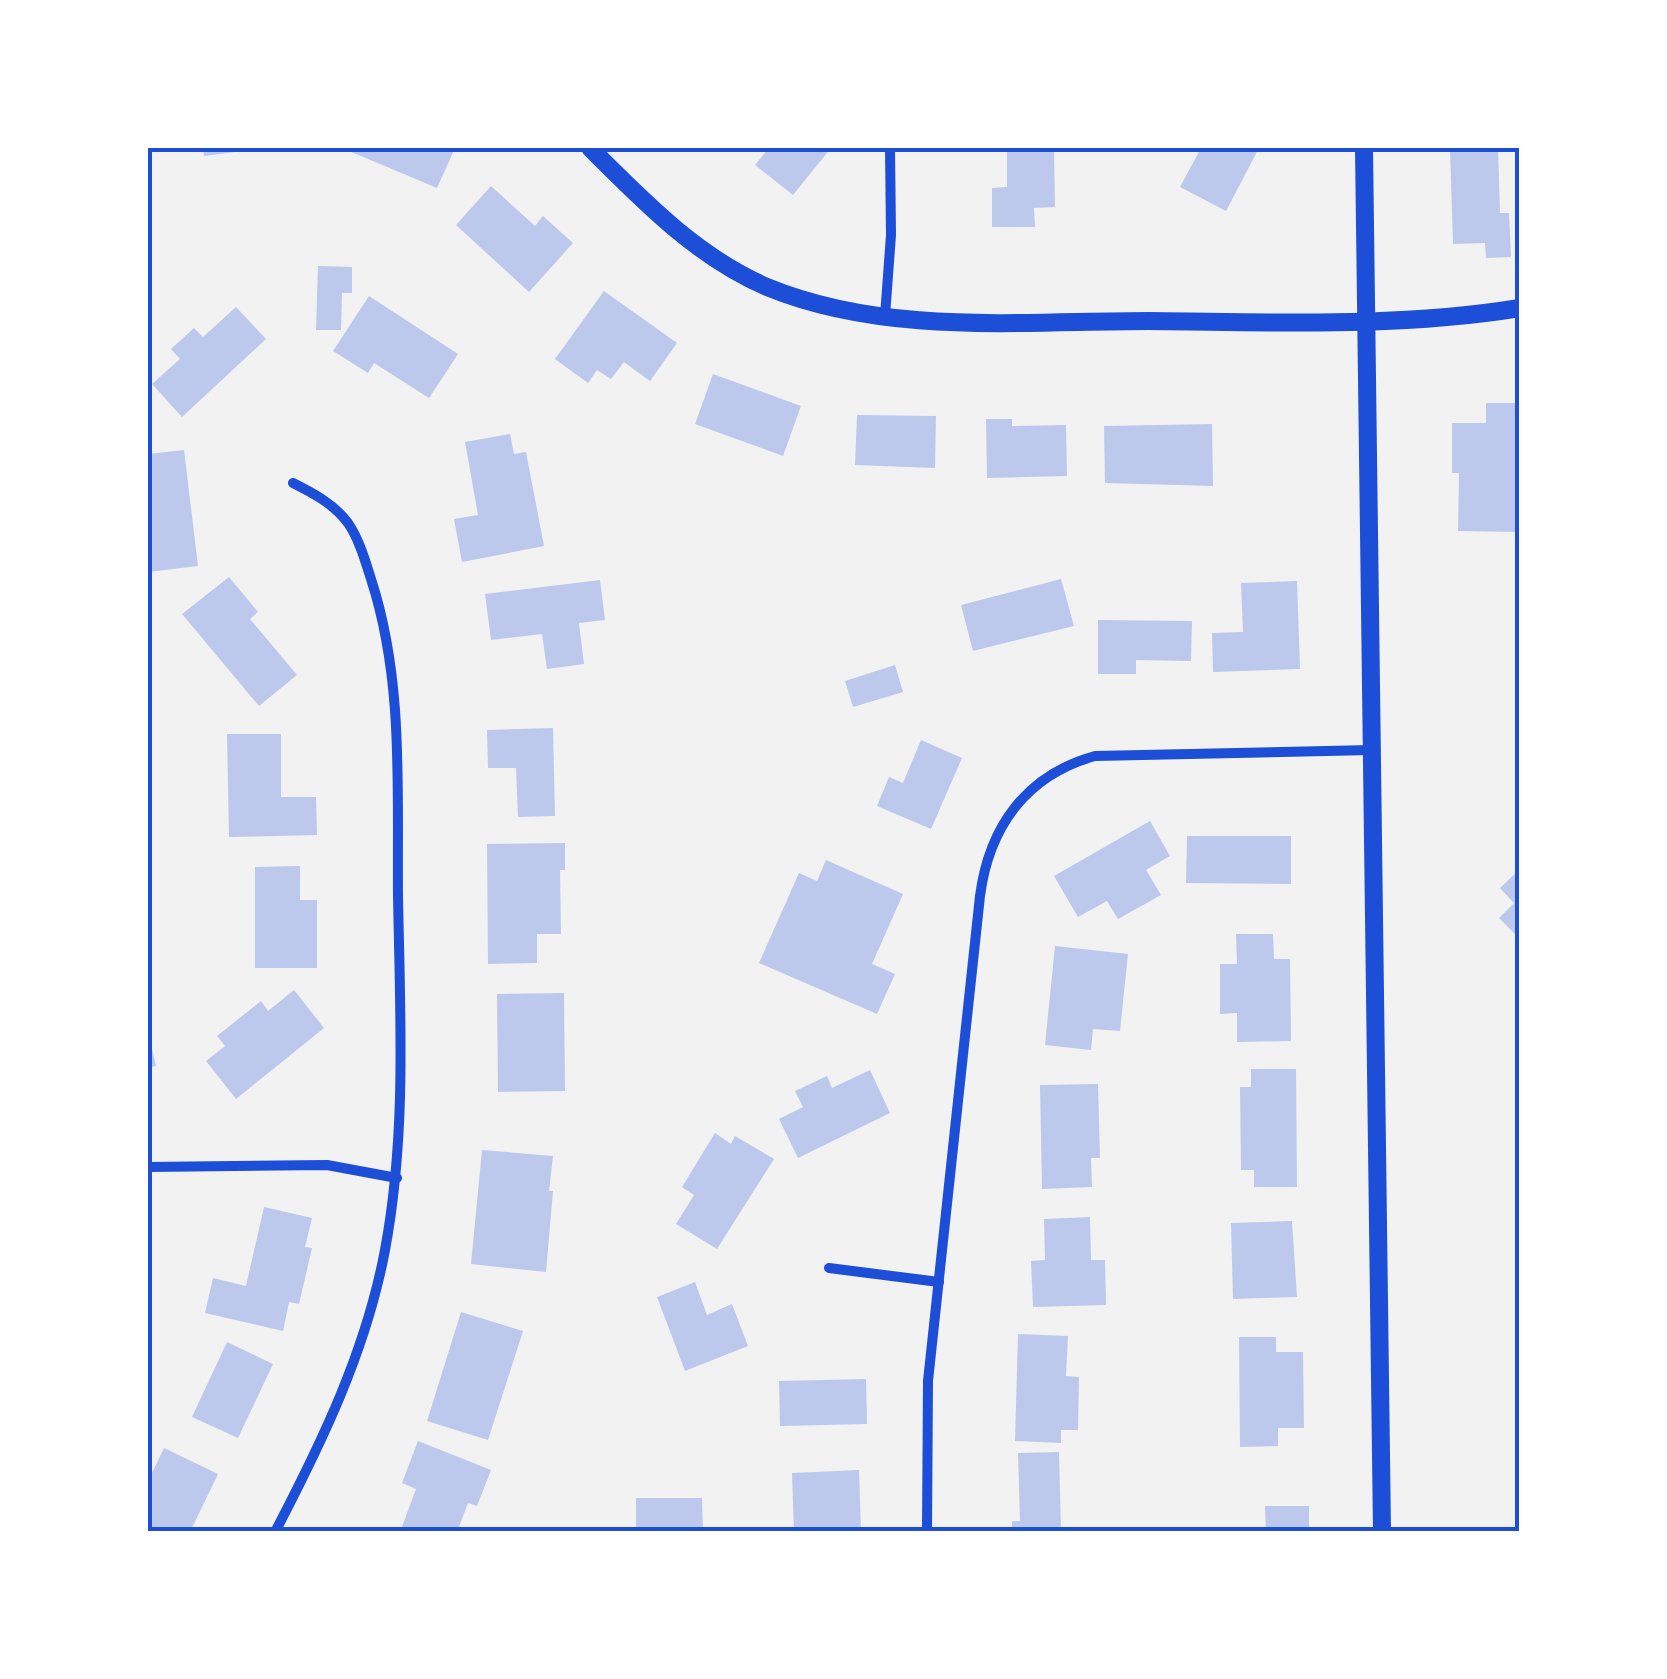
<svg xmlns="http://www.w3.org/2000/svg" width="1667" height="1679" font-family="'Zilla Slab',serif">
	<rect width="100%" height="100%" fill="#f2f2f2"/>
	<!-- building -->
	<g fill="#bdc9ec">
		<path d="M203,148H250L251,150L204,156Z"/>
		<path d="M342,148H455L437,188Z"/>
		<path d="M769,148H831L793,195L755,165Z"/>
		<path d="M1007,148H1054L1055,207L1034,208L1035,227H992V188L1007,187Z"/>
		<path d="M1201,148H1259L1226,211L1180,187Z"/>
		<path d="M1450,148H1498L1500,213H1509L1511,257L1486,258L1485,243L1453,244Z"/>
		<path d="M491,186L535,226L543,216L573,243L529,292L456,225Z"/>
		<path d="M318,266L352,267V293H342L341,330H316Z"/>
		<path d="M604,291L677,343L650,381L624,362L611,379L597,370L588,383L555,359Z"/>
		<path d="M369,296L458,354L429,398L374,363L368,373L333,351Z"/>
		<path d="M236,307L266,339L182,417L152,384L180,359L171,349L194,328L203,337Z"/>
		<path d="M713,374L801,406L783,456L695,424Z"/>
		<path d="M1486,403H1520V532L1458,531L1459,473H1452V423H1486Z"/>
		<path d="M857,415L936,416L935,468L855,465Z"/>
		<path d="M986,419H1012V426L1066,425L1067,476L987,478Z"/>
		<path d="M1212,424L1213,486L1105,483L1104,426Z"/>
		<path d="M510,434L514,454L526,452L544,546L462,562L454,519L478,515L465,442Z"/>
		<path d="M184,450L198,566L148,572V454Z"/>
		<path d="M229,577L258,612L250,619L297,675L259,706L182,614Z"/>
		<path d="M1061,579L1074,626L973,651L961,605Z"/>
		<path d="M600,580L605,620L579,623L584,664L547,669L542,634L491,640L485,594Z"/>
		<path d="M1297,581L1300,669L1213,672L1212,633L1243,632L1241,583Z"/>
		<path d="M1098,620L1192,621L1191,661L1136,660V674H1098Z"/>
		<path d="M895,665L903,692L853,707L845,681Z"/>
		<path d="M553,728L555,816L518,817L516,768H488L487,730Z"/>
		<path d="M227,734H281V797H316L317,835L229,837Z"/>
		<path d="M921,740L962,758L931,829L877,806L889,777L903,783Z"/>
		<path d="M1150,821L1170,856L1146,870L1161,895L1118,919L1107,901L1078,917L1054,876Z"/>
		<path d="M1187,836H1291V884L1186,883Z"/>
		<path d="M565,843V870H560L561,934H537V963L488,964L487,844Z"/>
		<path d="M826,860L903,894L872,964L895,974L877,1014L759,963L799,873L817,881Z"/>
		<path d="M300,866V900H317V968H255V867Z"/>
		<path d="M1520,869V939L1499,918L1514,903L1500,888Z"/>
		<path d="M1236,934H1273L1274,959H1290L1291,1041L1237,1042V1013L1220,1014V964H1237Z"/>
		<path d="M1055,946L1128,954L1120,1031L1093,1029L1091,1050L1045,1045Z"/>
		<path d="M294,990L324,1028L236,1099L206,1061L225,1046L217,1036L261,1001L268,1011Z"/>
		<path d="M564,993L565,1091L498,1092L497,994Z"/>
		<path d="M148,1032L156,1066L148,1068Z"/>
		<path d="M1251,1069H1296L1297,1187H1254V1170H1241L1240,1087H1251Z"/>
		<path d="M870,1070L890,1113L798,1158L779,1119L803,1107L795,1091L827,1076L832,1088Z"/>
		<path d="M1098,1084L1100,1158H1091L1092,1187L1042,1189L1040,1085Z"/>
		<path d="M715,1133L731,1144L735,1136L774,1159L717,1249L676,1224L694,1195L682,1187Z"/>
		<path d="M482,1150L553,1156L549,1191H553L546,1272L471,1264Z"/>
		<path d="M264,1207L312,1218L305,1247L312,1248L299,1304L289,1302L283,1331L205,1313L213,1278L246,1286Z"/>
		<path d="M1090,1217L1091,1260H1105L1106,1305L1033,1307L1031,1261L1045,1260L1044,1219Z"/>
		<path d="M1292,1221L1297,1297L1233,1299L1231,1223Z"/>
		<path d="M695,1282L707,1315L732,1304L748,1346L685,1371L657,1297Z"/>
		<path d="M461,1312L523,1331L488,1440L427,1421Z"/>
		<path d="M1018,1334L1068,1336L1066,1376L1079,1377L1078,1430H1061V1443L1015,1441Z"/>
		<path d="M1239,1337H1276V1352H1303L1304,1428H1278V1446L1240,1447Z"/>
		<path d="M227,1342L273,1364L238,1438L192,1417Z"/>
		<path d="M866,1379L867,1424L780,1426L779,1381Z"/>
		<path d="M418,1441L491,1470L477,1506L468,1503L457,1532H400L416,1489L402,1483Z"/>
		<path d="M164,1448L218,1474L190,1532H148V1481Z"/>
		<path d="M1059,1452L1061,1532H1012V1521H1020L1018,1453Z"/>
		<path d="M859,1470L861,1532H794L792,1473Z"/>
		<path d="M636,1498H702L703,1532H636Z"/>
		<path d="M1265,1506H1309V1532H1266Z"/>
	</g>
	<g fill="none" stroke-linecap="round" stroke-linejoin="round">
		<!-- minor -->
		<g stroke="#1d4ed8" stroke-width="10">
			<path d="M885,316L891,235L890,148"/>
			<path d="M148,1167L327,1165L397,1178"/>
			<path d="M829,1268L939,1282"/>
			<path d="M275,1532C322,1442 366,1351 385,1250C407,1132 400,1014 398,895C397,789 404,680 371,579C365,560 359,539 348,523C334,504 313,493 293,483"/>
			<path d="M927,1532L928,1381L980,896C989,827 1026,775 1095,756L1371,750"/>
		</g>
		<!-- tertiary -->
		<g stroke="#1d4ed8" stroke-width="18">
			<path d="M590,148C643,201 697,257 767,287C886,336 1024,321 1149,321C1272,322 1397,328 1520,308"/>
			<path d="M1364,148L1382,1532"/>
		</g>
	</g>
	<!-- border -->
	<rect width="1667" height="1679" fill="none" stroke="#ffffff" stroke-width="300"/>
	<rect x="150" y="150" width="1367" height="1379" fill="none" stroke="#1d4ed8" stroke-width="4"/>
</svg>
